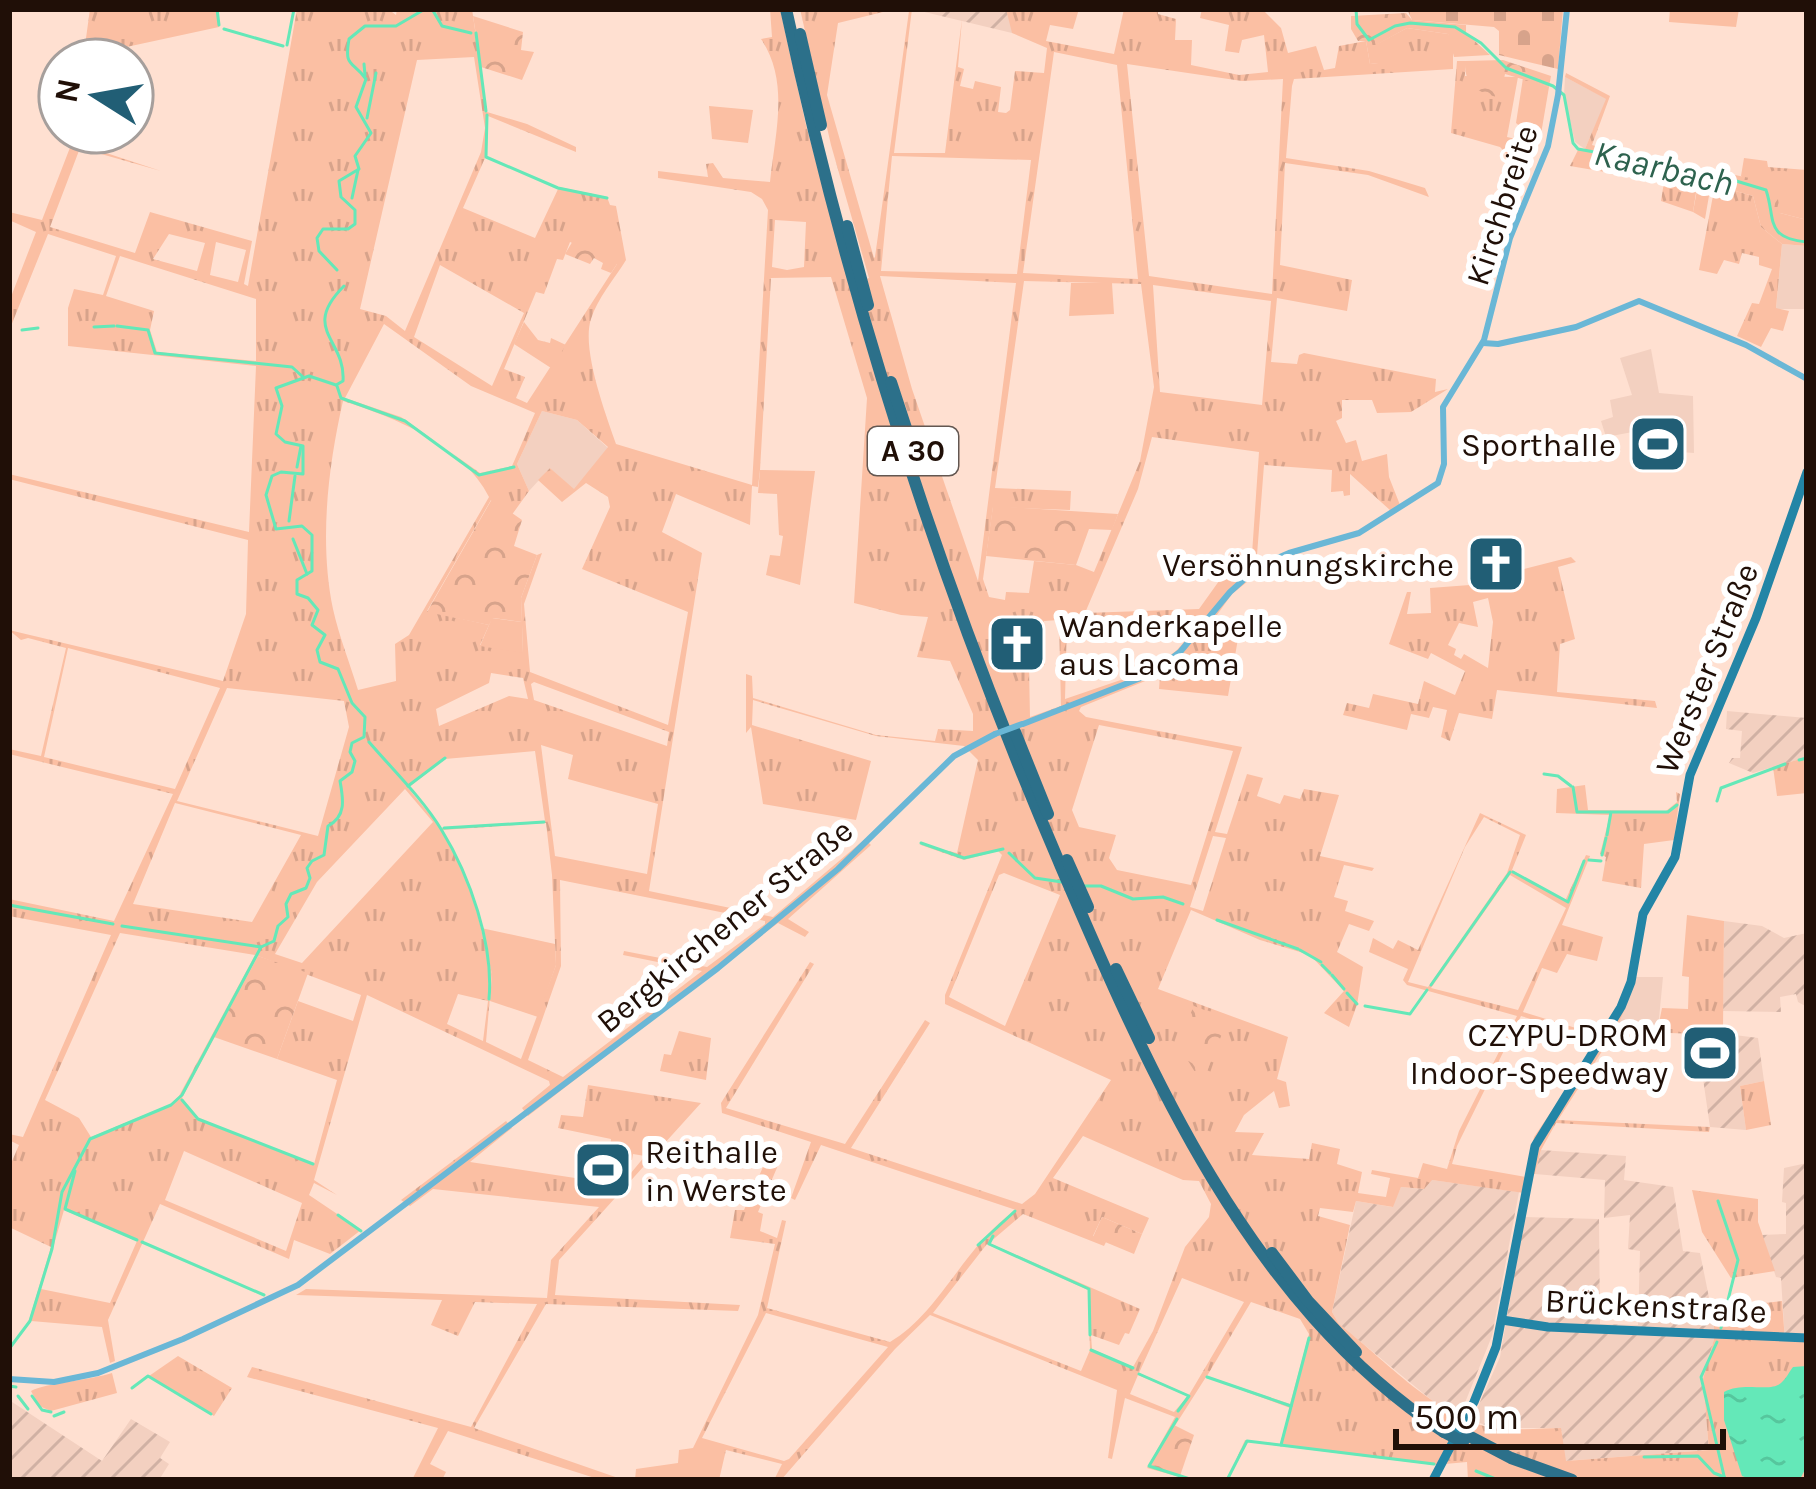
<svg xmlns="http://www.w3.org/2000/svg" width="1816" height="1489" font-family="Karla,sans-serif">
	<defs>
		<pattern id="industrial-furrows" width="10" height="10" patternUnits="userSpaceOnUse" patternTransform="scale(3)"><rect width="10" height="10" fill="#f3d0c0"/><path d="M-1 1l2-2M0 10L10 0M9 11l2-2" fill="none" stroke="#d0b1a4"/></pattern>
		<pattern id="grass-tufts" width="24" height="20" patternUnits="userSpaceOnUse" patternTransform="scale(3)"><rect width="24" height="20" fill="#fbbfa3"/><path d="M3 7l-1-3M5 7V3M7 7l1-3M15 17l-1-3M17 17v-4M19 17l1-3" fill="none" stroke="#d7a38b"/></pattern>
		<pattern id="forest-crowns" width="20" height="18" patternUnits="userSpaceOnUse" patternTransform="scale(3)"><rect width="20" height="18" fill="#fbbfa3"/><path d="M2 6a3 3 0 1 1 6 0M12 15a3 3 0 1 1 6 0" fill="none" stroke="#d7a38b"/></pattern>
		<pattern id="cemetery-stones" width="16" height="16" patternUnits="userSpaceOnUse" patternTransform="scale(3)"><rect width="16" height="16" fill="#fbbfa3"/><path d="M2 7V4a2 2 0 0 1 4 0v3zM10 15v-3a2 2 0 0 1 4 0v3z" fill="#d7a38b"/></pattern>
		<pattern id="water-ripples" width="26" height="14" patternUnits="userSpaceOnUse" patternTransform="scale(3)"><rect width="26" height="14" fill="#64e8b8"/><path d="M2 4q2-2 4 0t4 0M15 11q2-2 4 0t4 0" fill="none" stroke="#56c69d"/></pattern>
	</defs>
	<rect width="100%" height="100%" fill="#ffe0d1"/>
	<!-- built -->
	<g fill="#f3d0c0">
		<path d="M1565,77L1607,99L1585,149L1575,142L1564,95Z"/>
		<path d="M1782,244L1807,246V309H1776Z"/>
		<path d="M1651,349L1659,393L1693,396L1694,453L1641,449L1642,437L1638,431L1606,437L1601,421L1613,417L1610,400L1632,395L1620,358Z"/>
		<path d="M542,411L577,420L608,448L574,490L550,468L529,491L517,464Z"/>
		<path d="M1632,977H1663L1658,1029L1617,1025L1630,994Z"/>
	</g>
	<!-- industrial -->
	<g fill="url(#industrial-furrows)">
		<path d="M912,9H1006L1013,29L1012,33Z"/>
		<path d="M1727,711L1807,718L1804,758L1753,773L1729,763L1732,758H1740L1742,731L1726,729Z"/>
		<path d="M1724,921L1762,926L1784,938L1807,933V1007L1798,1002L1796,994L1780,997L1781,1012L1723,1011Z"/>
		<path d="M1696,1030L1758,1038L1764,1081L1740,1086L1746,1130L1710,1127Z"/>
		<path d="M1541,1150L1626,1156L1624,1180L1673,1187L1683,1251L1700,1253L1716,1332L1703,1379L1709,1450L1565,1461L1561,1428H1493L1472,1420L1500,1357L1524,1217L1599,1219L1600,1324L1638,1325L1640,1251L1628,1249L1630,1215L1604,1218L1605,1180L1535,1174Z"/>
		<path d="M1807,1163V1341L1785,1342L1781,1278L1776,1277L1762,1235L1786,1234V1203L1782,1202L1784,1168Z"/>
		<path d="M1432,1180L1519,1192L1492,1336L1460,1415L1435,1403L1339,1324L1332,1312L1356,1201L1392,1207L1401,1187L1423,1189Z"/>
		<path d="M9,1400L102,1461L131,1419L170,1442L160,1458L169,1464L159,1480H9Z"/>
	</g>
	<!-- grass -->
	<g fill="url(#grass-tufts)" fill-rule="evenodd">
		<path d="M90,9H216L219,27L94,54L92,60H83Z"/>
		<path d="M297,9H388L396,15L397,9H472L487,112L527,124L576,147V152L488,116L485,158L463,208L535,238L559,187L607,197L610,205L616,206L626,260C615,278 597,299 591,319C581,349 606,415 616,444L752,485L768,210L762,199L751,192L658,178V171L708,177L706,164L713,163L723,178L770,182C775,133 790,82 761,39L772,37L770,9H780L806,125L850,285L869,278L831,145L800,9H912L894,153H945L962,19L958,67L964,69L960,86L973,89L975,81L1001,87L998,112L1006,113L1010,110L1015,71L1044,73L1047,48L1012,33L1006,9H1079L1073,29L1050,25L1046,41L1114,54L1124,9H1158V14L1176,19L1175,40H1192L1191,65L1239,75L1268,72L1264,35L1242,40L1239,53L1225,51L1229,25L1200,18L1202,9H1262L1281,28L1288,53L1316,46L1324,70L1335,68L1339,46L1366,41L1370,64L1378,63L1377,44L1407,28L1448,34L1453,41V69L1294,79L1292,86L1286,158L1369,171L1425,188L1429,197L1368,175L1285,163L1280,265L1352,280L1347,311L1277,298L1271,362L1297,364L1299,355L1304,353L1436,379L1435,392L1448,389L1411,412L1377,413L1372,400H1342V418L1336,421L1346,443L1356,440L1362,461L1387,454L1389,477L1400,505L1391,511L1350,474V495L1344,496L1343,491L1331,492L1332,470L1264,465L1257,555L1267,566L1232,594L1204,633H1239L1228,696L1159,689L1160,675L1081,707L1079,711L1086,717L1242,747L1215,832L1227,834L1247,774L1263,778L1257,796L1280,804L1284,795L1300,799L1304,789L1339,795L1320,856L1374,868L1372,871L1344,865L1334,897L1348,901L1345,911L1374,921L1369,931L1349,924L1337,952L1363,967L1357,1005L1349,1027L1324,1013L1344,991L1310,955L1260,940L1191,910L1158,989L1288,1037L1277,1079L1286,1082L1290,1106L1279,1108L1274,1091L1244,1115L1235,1132L1264,1133L1252,1155L1309,1159L1312,1143L1340,1149L1337,1164L1362,1172L1358,1193L1386,1197L1390,1178L1371,1174L1372,1170L1418,1178L1423,1163L1447,1169L1459,1131L1517,1016L1407,985L1403,980L1408,969L1369,952L1373,938L1393,949L1398,940L1418,950L1480,813L1526,835L1512,870L1565,901L1586,855L1590,856L1562,925L1603,937L1597,961L1567,954L1557,973L1542,968L1523,1012L1599,1035L1626,1006L1618,1025L1658,1028L1662,1008L1688,1009L1689,977L1682,976L1687,915L1724,921L1723,1030H1697V1034L1615,1031L1558,1120L1710,1127L1709,1132L1556,1123L1541,1150L1535,1174H1526L1534,1137L1599,1041L1521,1016L1457,1146L1452,1164L1526,1177L1524,1193L1432,1180L1424,1189L1401,1187L1393,1207L1356,1201L1353,1212L1320,1208L1318,1216L1350,1225L1332,1312L1339,1324C1382,1357 1441,1422 1495,1428C1517,1431 1540,1428 1561,1428L1566,1461L1709,1450L1703,1379L1714,1339V1324L1718,1320L1721,1324H1750L1765,1303L1782,1301L1785,1341H1807V1480H1468L1467,1462L1434,1465L1248,1442L1227,1480L1245,1440L1280,1444L1290,1408L1206,1377L1150,1465L1196,1480H1191L1147,1468L1175,1417L1125,1398L1112,1459L1108,1458L1117,1390L930,1315L895,1349L781,1480H774L782,1464L726,1450L719,1480H635L636,1469L678,1463L679,1450L693,1448L758,1315L775,1244L730,1238L735,1210H744L767,1158L779,1163L758,1212L763,1214L760,1231L777,1238L782,1220L786,1221L767,1308L890,1342C940,1313 965,1244 1016,1210L821,1145L795,1200L791,1198L811,1142L722,1113L721,1103L810,962L814,964L726,1108L845,1144L925,1020L930,1023L851,1148L1022,1204L1035,1194L1111,1080L945,1004V995L1002,855L998,851L964,860L918,844L957,853L978,760L964,746L876,736L753,700L752,725L871,761L856,820L763,804L751,727L746,733V674L752,676L753,698L876,735L935,741L938,729L973,731V714L950,661L917,657L928,617L901,615L854,603L867,398L831,277L771,278L760,470L758,487L752,486L750,525L676,494L662,532L702,553L649,891L773,917L865,839L871,845L788,919L809,932L805,937L778,923L528,1116L522,1108L550,1085L549,1081L367,995L314,1180L337,1195L314,1183L309,1195L361,1230L330,1254L294,1240L289,1259L160,1204L108,1320L115,1361L110,1363L102,1327L31,1321L9,1351L29,1320L51,1247L9,1227V1168L19,1145L9,1140V1134L23,1137L111,935L9,916V899L114,921L173,794L9,754V749L41,756L66,648L28,638L21,640L9,630L223,681L246,614L248,540L9,479V474L249,532L256,366L68,346V308L74,289L103,295L116,256L48,234L9,331V302L36,232L9,220V212L42,220L76,132H84L82,145L161,171L80,148L50,227L135,253L150,212L252,241L244,284L248,286ZM909,11L875,257L874,258L827,95L838,23L883,12ZM1054,52L1117,65L1138,279L1023,273ZM474,57L485,128L481,152L405,331L386,316L360,309L417,60ZM1127,64L1242,81L1283,79L1272,294L1149,276ZM892,156L1031,160L1017,274L881,271ZM775,220L806,222L804,267L787,270L772,267ZM169,234L205,243L197,271L153,259ZM216,242L246,250L238,282L210,275ZM570,242L617,264L527,403L516,398L525,377L504,369L536,292L544,294L557,259L563,260ZM120,256L256,299V361L157,352L150,330L154,311L106,296ZM440,265L524,313L492,386L414,337ZM880,276L1016,283L978,581L912,389ZM1024,281L1141,284L1154,387L1140,461L1094,572L1076,565L1034,561L1029,593L1006,592L1005,600L989,597L983,579L993,507L1070,510L1071,491L995,488ZM1153,285L1271,301L1262,405L1160,392ZM384,324L471,386L535,413L512,466L480,473L401,417L345,398ZM343,401C396,418 463,445 489,497L409,635L395,644L396,681L358,690C350,664 339,636 333,609C319,542 328,467 343,401ZM542,411L577,420L608,447L574,489L550,468L538,480L562,502L586,483L608,497L610,507L582,569L688,612L668,725L530,672L524,604L542,553L537,555L521,598L523,652L480,645L489,625L427,611L491,500L511,516L529,491L517,464ZM1152,437L1259,452L1252,554L1224,574L1199,609L1085,613L1138,489ZM1200,617L1202,621L1177,650L1153,669L1065,699L1067,620ZM1059,620L1061,706L1030,717L1029,667L1045,665L1044,621ZM68,648L220,688L175,789L44,757ZM491,673L523,678L528,699L509,696L439,726L436,709L489,683ZM534,682L669,732L667,746L534,700L531,684ZM227,688L344,701L349,727L318,836L177,801ZM1099,725L1233,751L1191,885L1117,870L1109,858L1116,835L1079,827L1072,810ZM541,745L573,755L568,779L658,804L647,874L555,856ZM535,751L545,821L441,828L408,788L445,759ZM405,789L433,822L302,963L275,954L317,882ZM175,803L301,835L252,922L133,904ZM1484,817L1520,835L1507,873L1428,987L1408,982L1465,847ZM546,823L552,875L556,965L521,1059L486,1042L492,974L472,891L442,830ZM1213,836L1226,838L1203,911L1190,907ZM1004,873L1060,895L1005,1026L949,997L999,875ZM1510,875L1566,908L1518,1010L1431,988ZM560,880L765,921V924L707,967L624,951L623,955L702,971L563,1077L528,1060L561,966ZM120,933L255,955L179,1096L171,1104L91,1137L79,1118L45,1100ZM258,956L361,995L353,1021L298,1001L277,1059L337,1080L314,1164L199,1119L182,1098ZM458,994L488,1001L483,1041L447,1024ZM1083,1136L1183,1180L1199,1181L1211,1204L1209,1217L1185,1247L1153,1331L1133,1367L1092,1349L1091,1335L1119,1345L1125,1333L1129,1334L1140,1309L989,1243L1023,1214L1104,1246L1106,1242L1093,1236L1102,1217L1142,1234L1149,1218L1053,1178ZM184,1151L302,1203L286,1251L165,1200ZM64,1210L137,1241L110,1303L41,1289ZM987,1244L1088,1290L1090,1350L1081,1371L933,1313ZM1182,1278L1244,1302L1189,1395L1139,1373ZM1251,1302L1300,1319L1309,1334L1290,1404L1207,1376ZM766,1313L888,1347L789,1459L784,1461L702,1438ZM1138,1375L1187,1396V1397L1174,1412L1130,1394Z"/>
		<path d="M1457,61H1465V76L1518,77L1507,137L1538,144L1514,205L1504,201L1510,185L1501,181L1510,157L1500,147L1451,133Z"/>
		<path d="M1566,73L1610,96L1592,145L1622,154L1621,159L1699,173L1693,212L1661,201L1664,182L1570,166L1578,150L1585,149L1606,99L1565,77Z"/>
		<path d="M1523,78L1549,87L1541,134L1525,131L1516,123Z"/>
		<path d="M1744,158L1767,161L1768,167L1807,170V220L1780,213L1741,176Z"/>
		<path d="M1715,185L1753,196L1761,227L1782,244L1776,308L1789,311L1783,331L1771,328L1761,347L1737,336L1752,303L1759,304L1772,269L1759,265V257L1742,253L1739,264L1724,260L1717,274L1699,270Z"/>
		<path d="M1571,557L1576,562L1558,567L1575,639L1560,644L1557,692L1655,701L1657,708L1497,690L1492,719L1459,713L1450,741L1441,737L1447,710L1433,707L1429,718L1411,714L1407,730L1343,715L1347,703L1369,708L1373,694L1418,704L1424,681L1455,695L1465,671L1431,653L1428,659L1389,644L1407,592H1411L1407,614L1431,613L1430,588L1483,584L1489,578ZM1488,598L1493,622L1488,668L1464,654L1461,659L1454,655L1456,649L1448,645L1459,623L1478,627L1473,602Z"/>
		<path d="M1807,757V793L1777,796L1773,767Z"/>
		<path d="M1585,785L1588,810L1666,811L1677,802L1676,792L1680,794L1674,840L1644,844L1641,888L1602,881L1606,857L1600,854L1610,815L1556,813L1557,789Z"/>
		<path d="M679,1031L711,1038L706,1080L660,1071L664,1054L671,1055Z"/>
		<path d="M1764,1081L1771,1125L1746,1130L1740,1086Z"/>
		<path d="M588,1085L701,1103L559,1260L555,1295L740,1305L738,1311L546,1304L474,1428L624,1480H601L448,1431L430,1464L446,1472L442,1480H412L438,1428L247,1377L252,1367L471,1427L537,1304L475,1302L458,1336L431,1325L442,1300L296,1295L306,1289L547,1298L551,1260L599,1207L433,1189L410,1206L401,1200L506,1121L512,1128L470,1162L621,1185L645,1156L633,1154L632,1160L609,1157L611,1139L558,1128L561,1115L583,1117Z"/>
		<path d="M1692,1190L1758,1199V1222L1775,1271L1731,1278L1702,1232Z"/>
		<path d="M178,1356L232,1388L214,1416L149,1376Z"/>
		<path d="M112,1373L117,1393L51,1411L39,1406L31,1391C45,1383 91,1380 112,1373Z"/>
	</g>
	<!-- forest -->
	<g fill="url(#forest-crowns)">
		<path d="M1406,13L1412,20L1466,25V33L1490,55L1454,57L1448,34L1407,28L1378,44L1379,63L1370,64L1366,41H1358L1351,29V16Z"/>
		<path d="M473,16L523,32L521,50L534,52L522,80L481,67Z"/>
		<path d="M1503,60L1551,76L1549,87L1505,74L1500,98C1477,92 1464,86 1465,61Z"/>
		<path d="M1701,168L1764,181L1777,192L1780,213L1807,220V246L1782,244L1761,227L1753,196L1711,184L1705,219L1693,212Z"/>
		<path d="M577,234L618,250L617,264L611,273L601,269L603,263L594,258L590,264L565,254Z"/>
		<path d="M524,322L538,340L550,343L551,338L566,345L551,368L514,344Z"/>
		<path d="M492,499L522,520L514,546L537,555L521,598L522,622L493,618L489,625L427,612Z"/>
		<path d="M993,506L1118,514L1112,530L1089,529L1076,565L986,556Z"/>
		<path d="M258,956L308,973L277,1059L214,1037Z"/>
		<path d="M1194,1006L1228,1019L1205,1076L1195,1072L1177,1043Z"/>
		<path d="M1102,1217L1142,1234L1134,1254L1093,1237Z"/>
		<path d="M1174,1425L1194,1435L1180,1476L1150,1465Z"/>
	</g>
	<!-- cemetery -->
	<path fill="url(#cemetery-stones)" d="M1407,9H1563L1558,69L1499,55V31L1494,27L1412,20Z"/>
	<!-- garden -->
	<g fill="#fbbfa3">
		<path d="M1670,9H1739L1736,27L1669,22Z"/>
		<path d="M709,106L753,110L748,143L712,139Z"/>
		<path d="M1071,283H1112L1114,314L1069,316Z"/>
		<path d="M760,470L815,471L800,585L766,575L770,555L780,556L783,536L779,535L777,494L758,493Z"/>
		<path d="M492,618L522,622L523,653L480,646Z"/>
		<path d="M481,928L555,944L556,965L538,1017L490,1001L492,974Z"/>
	</g>
	<!-- water -->
	<path fill="url(#water-ripples)" d="M1807,1366V1466L1800,1479L1753,1480L1742,1476L1724,1420V1392C1744,1381 1770,1393 1781,1383C1786,1379 1789,1372 1793,1367Z"/>
	<g fill="none" stroke-linecap="round" stroke-linejoin="round">
		<!-- stream -->
		<g stroke="#64e8b8" stroke-width="3">
			<path d="M217,9L219,25"/>
			<path d="M432,9L442,26L471,33"/>
			<path d="M1356,9L1357,24L1369,40L1395,26L1410,23L1455,27L1481,43L1506,68L1553,86L1564,95L1573,143L1578,149L1713,174L1766,190C1776,219 1764,238 1807,242"/>
			<path d="M224,29L283,46"/>
			<path d="M476,33L486,111"/>
			<path d="M287,45L294,9"/>
			<path d="M364,64L365,75"/>
			<path d="M487,115L486,157L558,188L607,198"/>
			<path d="M367,118L376,73"/>
			<path d="M352,198L358,170"/>
			<path d="M337,270L319,251L317,238L323,229H348L355,224V210L341,197L339,181L359,169L355,156L371,133L356,107L366,79C352,60 344,68 349,39L365,26H396L425,9"/>
			<path d="M117,326L148,330L155,353L292,367L303,377"/>
			<path d="M94,327L114,326"/>
			<path d="M22,330L38,328"/>
			<path d="M337,386L341,398L405,421L479,475L514,467"/>
			<path d="M297,467L301,446"/>
			<path d="M289,521L295,476"/>
			<path d="M293,539L307,574"/>
			<path d="M369,742C393,770 422,798 441,829C470,876 494,945 489,999"/>
			<path d="M1799,760L1807,758"/>
			<path d="M1544,774L1558,776L1571,786"/>
			<path d="M408,786L445,758"/>
			<path d="M1573,787L1577,812H1610"/>
			<path d="M1717,801L1721,788L1785,764"/>
			<path d="M444,828L544,822"/>
			<path d="M1607,835L1611,812H1668L1677,805"/>
			<path d="M921,843L964,858L1003,849"/>
			<path d="M1009,853L1035,878L1062,882"/>
			<path d="M1602,855L1606,838"/>
			<path d="M1589,860L1601,861"/>
			<path d="M1513,872L1568,902L1584,861"/>
			<path d="M1083,886H1101L1133,899L1163,897L1183,904"/>
			<path d="M9,905L113,924"/>
			<path d="M1217,920L1298,949"/>
			<path d="M122,926L261,947"/>
			<path d="M1300,950L1321,962"/>
			<path d="M1322,965L1330,973"/>
			<path d="M1332,975L1344,989"/>
			<path d="M1431,985L1510,872"/>
			<path d="M1347,993L1357,1004"/>
			<path d="M1365,1006L1410,1014L1427,990"/>
			<path d="M182,1100L198,1119L313,1164"/>
			<path d="M75,1171L65,1209L137,1240"/>
			<path d="M1718,1201L1738,1260L1721,1328"/>
			<path d="M338,1215L361,1231"/>
			<path d="M993,1236L989,1244L1089,1289L1090,1335"/>
			<path d="M142,1242L264,1295"/>
			<path d="M978,1245L1015,1211"/>
			<path d="M1717,1342L1701,1377L1725,1480"/>
			<path d="M9,1349L30,1321L52,1249L62,1192L90,1139L171,1105L182,1095L261,947L274,941L278,926L288,917L286,904L291,894L306,888L310,878L307,868L312,861L324,855L328,826C347,816 343,798 340,781L352,772L355,761L350,752L352,743L364,737L365,717L352,703L338,669L320,662L317,650L325,635L312,625L318,610L308,598L297,594V580L312,571V535L302,526L276,529L266,495L272,476L281,472L303,474V446L285,442L276,434L282,406L276,388L309,376L336,385L343,381C346,339 300,330 344,286"/>
			<path d="M1091,1350L1133,1368"/>
			<path d="M1139,1374L1189,1396L1178,1411"/>
			<path d="M1207,1377L1291,1406"/>
			<path d="M9,1386L16,1387"/>
			<path d="M132,1388L148,1376L211,1414"/>
			<path d="M18,1396L28,1409"/>
			<path d="M32,1396L42,1410L51,1412"/>
			<path d="M54,1416L64,1412"/>
			<path d="M1177,1419L1149,1466L1193,1480"/>
			<path d="M1281,1445L1309,1338"/>
			<path d="M1644,1457L1698,1456L1714,1473L1724,1477"/>
			<path d="M1476,1471L1498,1480"/>
			<path d="M1227,1480L1247,1441L1434,1464"/>
		</g>
		<!-- minor -->
		<g stroke="#6ab7d6" stroke-width="6">
			<path d="M1483,343L1498,344L1576,327L1639,301L1746,345L1807,379"/>
			<path d="M1023,724L1151,674L1180,652L1230,592L1259,566L1289,553L1359,533L1438,483L1444,464L1443,407L1484,340L1510,238L1548,146L1558,95L1567,9"/>
			<path d="M9,1379L54,1382L98,1373L183,1339L298,1285L718,968L838,869L954,756L995,734"/>
		</g>
		<!-- major -->
		<g stroke="#2385a6" stroke-width="9">
			<path d="M1502,1320L1548,1327L1807,1338"/>
			<path d="M1433,1480L1474,1402L1496,1347L1535,1146L1621,1007L1631,982L1643,914L1675,857L1690,775L1756,618L1807,472"/>
		</g>
		<!-- highway -->
		<g stroke="#2c708a" stroke-width="12">
			<path d="M786,9C849,302 941,587 1059,862C1149,1072 1247,1302 1444,1432"/>
			<path d="M800,34L821,125"/>
			<path d="M847,226L868,305"/>
			<path d="M891,382L907,431"/>
			<path d="M1015,732L1048,814"/>
			<path d="M1067,860L1088,907"/>
			<path d="M1116,969L1149,1038"/>
			<path d="M1272,1253L1308,1301L1356,1352"/>
			<path d="M1467,1435L1511,1458L1572,1480"/>
		</g>
		<!-- minor-bridge -->
		<path stroke="#6ab7d6" stroke-width="6" d="M995,734L1022,724"/>
		<!-- highway-bridge -->
		<path stroke="#2c708a" stroke-width="12" d="M1444,1432L1463,1442"/>
	</g>
	<!-- icons -->
	<defs>
		<g id="stadium-square" transform="scale(3)"><rect x="-9" y="-9" width="18" height="18" rx="4" fill="#215e75" stroke="#fff"/><path d="M0-5a6.5 5 0 1 0 0 10a6.5 5 0 1 0 0-10ZM-3.5-1.8h7v3.6h-7Z" fill="#fff"/></g>
		<g id="church-square" transform="scale(3)"><rect x="-9" y="-9" width="18" height="18" rx="4" fill="#215e75" stroke="#fff"/><path d="M-1.2-6h2.4v3.5h3.3v2.4h-3.3V6h-2.4V-.1h-3.3v-2.4h3.3Z" fill="#fff"/></g>
	</defs>
	<g fill-rule="evenodd">
		<use href="#stadium-square" x="1658" y="444"/>
		<use href="#church-square" x="1496" y="564"/>
		<use href="#church-square" x="1017" y="644"/>
		<use href="#stadium-square" x="1710" y="1053"/>
		<use href="#stadium-square" x="603" y="1170"/>
	</g>
	<g text-anchor="middle" stroke-width="12" stroke-linejoin="round" paint-order="stroke">
		<!-- shield labels -->
		<rect fill="#fff" stroke="#635751" stroke-width="3" x="868" y="427" width="90" height="48" rx="9"/>
		<g font-size="30" font-weight="bold" fill="#200f07">
			<text x="913" y="461">A 30</text>
		</g>
		<!-- street labels -->
		<g font-size="33" fill="#200f07" stroke="#fff">
			<text transform="translate(1501 205) rotate(-72)" y="12">Kirchbreite</text>
			<text transform="translate(1706 668) rotate(-68)" y="12">Werster Straße</text>
			<text transform="translate(724 925) rotate(-39)" y="12">Bergkirchener Straße</text>
			<text transform="translate(1656 1305) rotate(3)" y="12">Brückenstraße</text>
		</g>
		<!-- poi labels -->
		<g font-size="33" fill="#200f07" stroke="#fff" text-anchor="end">
			<text x="1616" y="456">Sporthalle</text>
			<text x="1454" y="576">Versöhnungskirche</text>
			<text x="1059" y="637" text-anchor="start">Wanderkapelle<tspan x="1059" dy="38">aus Lacoma</tspan></text>
			<text x="1668" y="1046">CZYPU-DROM<tspan x="1668" dy="38">Indoor-Speedway</tspan></text>
			<text x="645" y="1163" text-anchor="start">Reithalle<tspan x="645" dy="38">in Werste</tspan></text>
		</g>
		<!-- water labels -->
		<g font-size="36" font-style="italic" fill="#2d624e" stroke="#fff">
			<text transform="translate(1664 167) rotate(13)" y="13">Kaarbach</text>
		</g>
	</g>
	<!-- border -->
	<rect width="1816" height="1489" fill="none" stroke="#200f07" stroke-width="24"/>
	<!-- north arrow -->
	<g transform="translate(96 96) rotate(281)"><circle r="57" fill="#ffffff" stroke="#a69f9c" stroke-width="3"/>
	<path d="M0-9L21 45L0 30L-21 45Z" fill="#215e75"/>
	<text y="-18" font-size="33" font-weight="bold" text-anchor="middle" fill="#200f07">N</text>
	</g>
	<!-- scale -->
	<path d="M1396 1429v18h327v-18" fill="none" stroke="#200f07" stroke-width="6"/>
	<text x="1414" y="1429" font-size="36" fill="#200f07" stroke="#ffffff" stroke-width="9" paint-order="stroke">500 m</text>
</svg>
